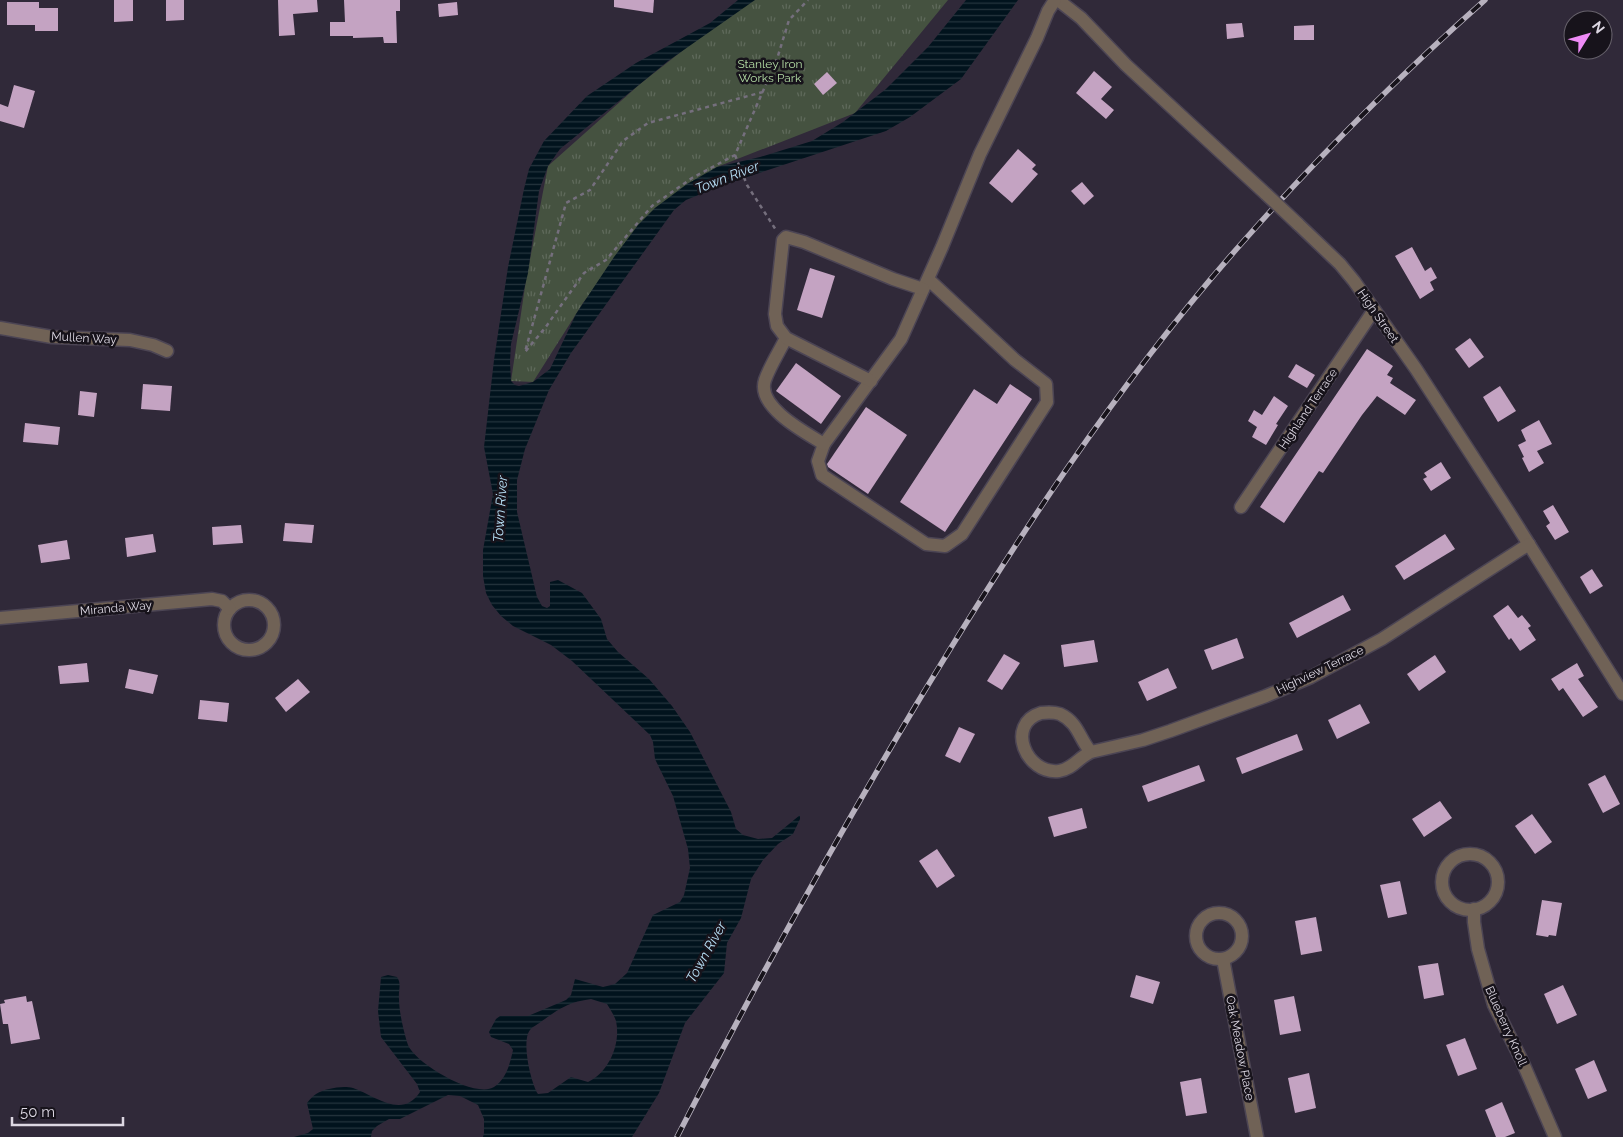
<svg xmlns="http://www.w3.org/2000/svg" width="1623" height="1137" font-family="Raleway,sans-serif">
	<defs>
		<pattern id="grass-tufts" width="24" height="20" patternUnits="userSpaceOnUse" patternTransform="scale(1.25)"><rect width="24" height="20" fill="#455240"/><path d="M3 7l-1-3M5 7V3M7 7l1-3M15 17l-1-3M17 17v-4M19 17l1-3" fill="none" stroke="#5f6a5b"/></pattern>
		<pattern id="water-rules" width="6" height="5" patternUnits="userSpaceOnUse" patternTransform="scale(1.25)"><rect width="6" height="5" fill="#01131d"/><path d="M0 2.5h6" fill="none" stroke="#25353e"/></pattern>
	</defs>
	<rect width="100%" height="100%" fill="#302939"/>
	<!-- grass -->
	<path fill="url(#grass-tufts)" d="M747,0H948L855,113L717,167L655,208L583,303L533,382L511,381L526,280L548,166L640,84Z"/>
	<!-- water -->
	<path fill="url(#water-rules)" fill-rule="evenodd" d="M738,0H755L668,61L640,84L560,149L548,166L539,191L528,273L511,344L510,362L511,381L515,385L519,386L533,382L550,369L576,314L614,257L638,225L655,208L687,184L717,167L760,157L812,141L843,122L886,89L928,47L966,0H1018L961,79L910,117L886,131L726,184L686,200L674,210L571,353L549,390L525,449L517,480V512L537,597L542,606L547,608L550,606V582L558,580L582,593L601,619L607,639L618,652L649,679L672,706L690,732L731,812L736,829L743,835L758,839L772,838L800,815V819L793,834L778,844L763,860L751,879L741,918L727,943L724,973L685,1023L659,1093L632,1137H483L484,1133V1119L478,1105L460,1096L448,1095L400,1119H389L377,1126L372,1131L371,1137H294L308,1133L313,1129L307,1103C313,1095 319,1091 329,1089C337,1087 346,1086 353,1088C374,1095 402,1120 420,1092L417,1084L381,1037L378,1011L381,977L388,975L397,977C402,984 398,991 399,999C399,1012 404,1033 408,1045C415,1063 475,1099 494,1087C506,1079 510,1064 513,1050L509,1044L491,1037L489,1032L496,1019L500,1016H528L566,1000L571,995L575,979L603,987L615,984L627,973L653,915L680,902L684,895L690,868L688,849L673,796L655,759L653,742L650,735L572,661L551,645L513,626L501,616L492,605L486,593L483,576V550L493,494L484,447L494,360L508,267L524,189L529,169L544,141L587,96L636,63L710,23ZM591,999L607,1004C610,1009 614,1015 616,1021C621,1044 609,1072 588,1082L571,1077L548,1093L538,1094C531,1083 521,1041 530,1030C533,1026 539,1024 542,1021C560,1008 569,1002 591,999Z"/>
	<!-- building -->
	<g fill="#c4a3c2">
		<path d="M114,0H133V21L114,22Z"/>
		<path d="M166,0H184V20L166,21Z"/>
		<path d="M278,0H317L318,12L293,14L295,35L279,36Z"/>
		<path d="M344,0H400V11H396L397,43H384L383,37L353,38V36H330V22H345Z"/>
		<path d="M614,0H654L653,13L614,7Z"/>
		<path d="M7,2H39V8H58V31H35V25H7Z"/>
		<path d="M457,2L458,15L439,17L438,4Z"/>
		<path d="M1242,23L1244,37L1227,39L1226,24Z"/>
		<path d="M1314,25V40H1294V26Z"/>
		<path d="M1094,71L1112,87L1101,99L1114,110L1106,119L1076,93Z"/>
		<path d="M827,72L837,83L823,95L814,84Z"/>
		<path d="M14,85L35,91L24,128L0,121V104L8,107Z"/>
		<path d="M1018,149L1036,165L1032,169L1038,174L1012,203L989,183Z"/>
		<path d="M1082,182L1094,196L1084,205L1071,191Z"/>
		<path d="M1412,247L1425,271L1431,267L1437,278L1430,282L1434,290L1420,299L1395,256Z"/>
		<path d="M810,268L835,276L822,318L797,310Z"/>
		<path d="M1470,338L1484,357L1469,368L1455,349Z"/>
		<path d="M1367,349L1393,366L1387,375L1393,378L1390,383L1416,400L1405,415L1377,396L1362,415L1323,473L1319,471L1284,523L1260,507Z"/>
		<path d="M796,363L841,396L821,424L776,391Z"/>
		<path d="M1296,364L1315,375L1307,388L1288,377Z"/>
		<path d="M143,384L172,386L170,411L141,409Z"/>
		<path d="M1010,384L1032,399L945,532L900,502L974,389L997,404Z"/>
		<path d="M1500,386L1516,411L1498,422L1483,397Z"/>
		<path d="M80,391L97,393L94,417L78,415Z"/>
		<path d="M1274,396L1288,406L1276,424L1278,425L1266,445L1252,437L1257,427L1248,421L1254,410L1262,415Z"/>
		<path d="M866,407L907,435L868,494L828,467L827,464Z"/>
		<path d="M1539,420L1552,444L1537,451L1544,463L1529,472L1522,458L1524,457L1518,445L1526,441L1521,430Z"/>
		<path d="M25,423L60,427L58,445L23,442Z"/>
		<path d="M1441,462L1451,478L1431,491L1423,479L1427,477L1424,473Z"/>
		<path d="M1553,505L1569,532L1555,540L1546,526L1550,523L1543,511Z"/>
		<path d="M285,523L314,525L312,543L283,541Z"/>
		<path d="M241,525L243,543L213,545L212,527Z"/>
		<path d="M153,534L156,552L127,557L125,538Z"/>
		<path d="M1445,534L1455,549L1404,580L1395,566Z"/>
		<path d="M67,540L70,559L41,563L38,545Z"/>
		<path d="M1592,569L1603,586L1590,594L1580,577Z"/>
		<path d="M1343,595L1351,610L1297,638L1289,623Z"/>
		<path d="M1508,605L1518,618L1522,615L1531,626L1528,628L1536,640L1520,651L1511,638L1509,640L1493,616Z"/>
		<path d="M1237,638L1244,658L1212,670L1204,650Z"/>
		<path d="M1094,640L1098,662L1064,667L1061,645Z"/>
		<path d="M1004,654L1020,663L1002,690L987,681Z"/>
		<path d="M1435,655L1446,672L1419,691L1407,674Z"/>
		<path d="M87,663L89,682L60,684L58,666Z"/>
		<path d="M1577,663L1584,676L1578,679L1598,707L1583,717L1563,688L1559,691L1551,679Z"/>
		<path d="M1168,668L1177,688L1147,701L1138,682Z"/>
		<path d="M129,669L158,675L153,694L125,688Z"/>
		<path d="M298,679L310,692L286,712L275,698Z"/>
		<path d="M200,700L229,703L227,722L198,719Z"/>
		<path d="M1360,704L1370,723L1337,739L1328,720Z"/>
		<path d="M959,727L975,734L960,763L945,756Z"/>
		<path d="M1297,734L1303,750L1242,774L1236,758Z"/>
		<path d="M1199,765L1205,781L1148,802L1142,786Z"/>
		<path d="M1605,775L1620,804L1603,813L1588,784Z"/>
		<path d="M1440,801L1452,818L1424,837L1412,819Z"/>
		<path d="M1082,808L1087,828L1054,837L1048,817Z"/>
		<path d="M1532,814L1552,842L1535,854L1515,826Z"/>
		<path d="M937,849L955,876L937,888L919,861Z"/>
		<path d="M1400,881L1407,914L1388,918L1380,885Z"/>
		<path d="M1542,900L1562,903L1556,936L1549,935L1548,937L1536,935Z"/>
		<path d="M1316,917L1322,951L1301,955L1295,921Z"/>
		<path d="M1438,963L1444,995L1424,999L1418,966Z"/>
		<path d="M1136,975L1160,982L1153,1004L1130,997Z"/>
		<path d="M1563,985L1577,1015L1557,1024L1544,994Z"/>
		<path d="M26,996L27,1002L32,1001L40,1039L11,1044L8,1024H3L0,1004L5,1003L4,1000Z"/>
		<path d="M1294,996L1301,1031L1280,1035L1274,1000Z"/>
		<path d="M1465,1038L1477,1069L1458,1076L1446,1045Z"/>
		<path d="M1594,1060L1607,1091L1588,1099L1575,1069Z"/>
		<path d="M1309,1073L1316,1108L1295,1113L1288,1078Z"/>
		<path d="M1201,1078L1207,1113L1186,1116L1180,1082Z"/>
		<path d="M1502,1102L1515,1133L1505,1137H1496L1485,1110Z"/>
	</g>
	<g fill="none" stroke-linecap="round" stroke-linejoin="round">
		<!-- minor casing -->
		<g stroke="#4c4554" stroke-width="15">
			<g id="minor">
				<path d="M1058,0L1081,18L1126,65L1266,194"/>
				<path d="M1298,224L1340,264L1354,281L1416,369L1508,511L1623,694"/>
				<path d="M928,279L1015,360L1046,384L1047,402L962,534L945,546L926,544L822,475L818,461L824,444L901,339L942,247L980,154L1037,38L1048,11L1055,0"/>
				<path d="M0,328L52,337L130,340L153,345L167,351"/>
				<path d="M786,338C779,352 770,366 765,380C756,407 806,433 824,444"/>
				<path d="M871,381L786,338L777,326L775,314L783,240L786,237L804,242L893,279L923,289"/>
				<path d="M1241,507L1374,310"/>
				<circle cx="249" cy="625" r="25"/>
				<path d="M0,618L212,599L222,601L230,609"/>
				<path d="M1091,752C1079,739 1079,723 1060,714C1054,712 1048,712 1041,713C1005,724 1026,775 1059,771C1073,769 1079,757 1091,752L1143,740L1170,731L1266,696L1311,677L1382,639L1529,544"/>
				<circle cx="1470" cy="882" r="28"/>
				<path d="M1474,909V922L1478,949L1494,1005L1522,1061L1555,1137"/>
				<circle cx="1219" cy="936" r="23"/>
				<path d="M1223,959L1257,1137"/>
			</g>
		</g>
		<!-- path -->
		<g stroke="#756f7d" stroke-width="2.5" stroke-dasharray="4 4" stroke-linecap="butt">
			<path d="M763,92L648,123L623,141L590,190L566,203L525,352L545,328L584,273L606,260L652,206L692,178L735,155L777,59L789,20L808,0"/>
			<path d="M735,155L747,185L776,230"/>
		</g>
		<!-- minor -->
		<use href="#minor" stroke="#706256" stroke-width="12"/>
		<!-- rail casing -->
		<g stroke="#b7b1be" stroke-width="5.5">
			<path id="rail" d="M677,1137C752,990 832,846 916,705C1013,544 1116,385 1241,244C1317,158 1399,76 1485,0"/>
		</g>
		<!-- rail -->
		<use href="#rail" stroke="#17131b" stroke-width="4" stroke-dasharray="11" stroke-linecap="butt"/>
		<!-- minor-bridge casing -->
		<g stroke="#4c4554" stroke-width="15" stroke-linecap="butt">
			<path id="minor-bridge" d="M1266,194L1298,224"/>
		</g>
		<!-- minor-bridge -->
		<use href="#minor-bridge" stroke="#706256" stroke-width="12"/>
	</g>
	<g text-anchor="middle" stroke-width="5" stroke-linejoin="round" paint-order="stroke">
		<!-- park labels -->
		<g font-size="12" fill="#b3dca4" stroke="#17131b">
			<text x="770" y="68">Stanley Iron<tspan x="770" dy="14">Works Park</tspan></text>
		</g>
		<!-- street labels -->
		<g font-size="12" fill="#dcd7e2" stroke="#17131b">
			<text transform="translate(1378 316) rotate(55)" y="4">High Street</text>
			<text transform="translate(84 338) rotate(3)" y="4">Mullen Way</text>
			<text transform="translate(1308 409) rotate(-56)" y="4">Highland Terrace</text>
			<text transform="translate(116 608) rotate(-5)" y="4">Miranda Way</text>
			<text transform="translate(1320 670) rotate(-26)" y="4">Highview Terrace</text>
			<text transform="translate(1506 1026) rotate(66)" y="4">Blueberry Knoll</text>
			<text transform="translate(1240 1048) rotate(79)" y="4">Oak Meadow Place</text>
		</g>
		<!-- water labels -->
		<g font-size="14" font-style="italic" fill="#b7dff6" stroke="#17131b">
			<text transform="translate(727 177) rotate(-21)" y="5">Town River</text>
			<text transform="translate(500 509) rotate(-86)" y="5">Town River</text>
			<text transform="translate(706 952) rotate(-61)" y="5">Town River</text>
		</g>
	</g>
	<!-- north arrow -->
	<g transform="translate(1588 35) rotate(53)"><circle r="24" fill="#17131b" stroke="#66616b"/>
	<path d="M0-4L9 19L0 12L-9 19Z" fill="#ef8bf7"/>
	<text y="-8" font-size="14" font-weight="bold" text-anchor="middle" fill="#dcd7e2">N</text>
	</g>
	<!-- scale -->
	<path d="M12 1117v8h111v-8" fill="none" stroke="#dcd7e2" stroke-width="2.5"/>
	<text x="20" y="1117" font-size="15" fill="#dcd7e2" stroke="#17131b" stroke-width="4" paint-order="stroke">50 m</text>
</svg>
